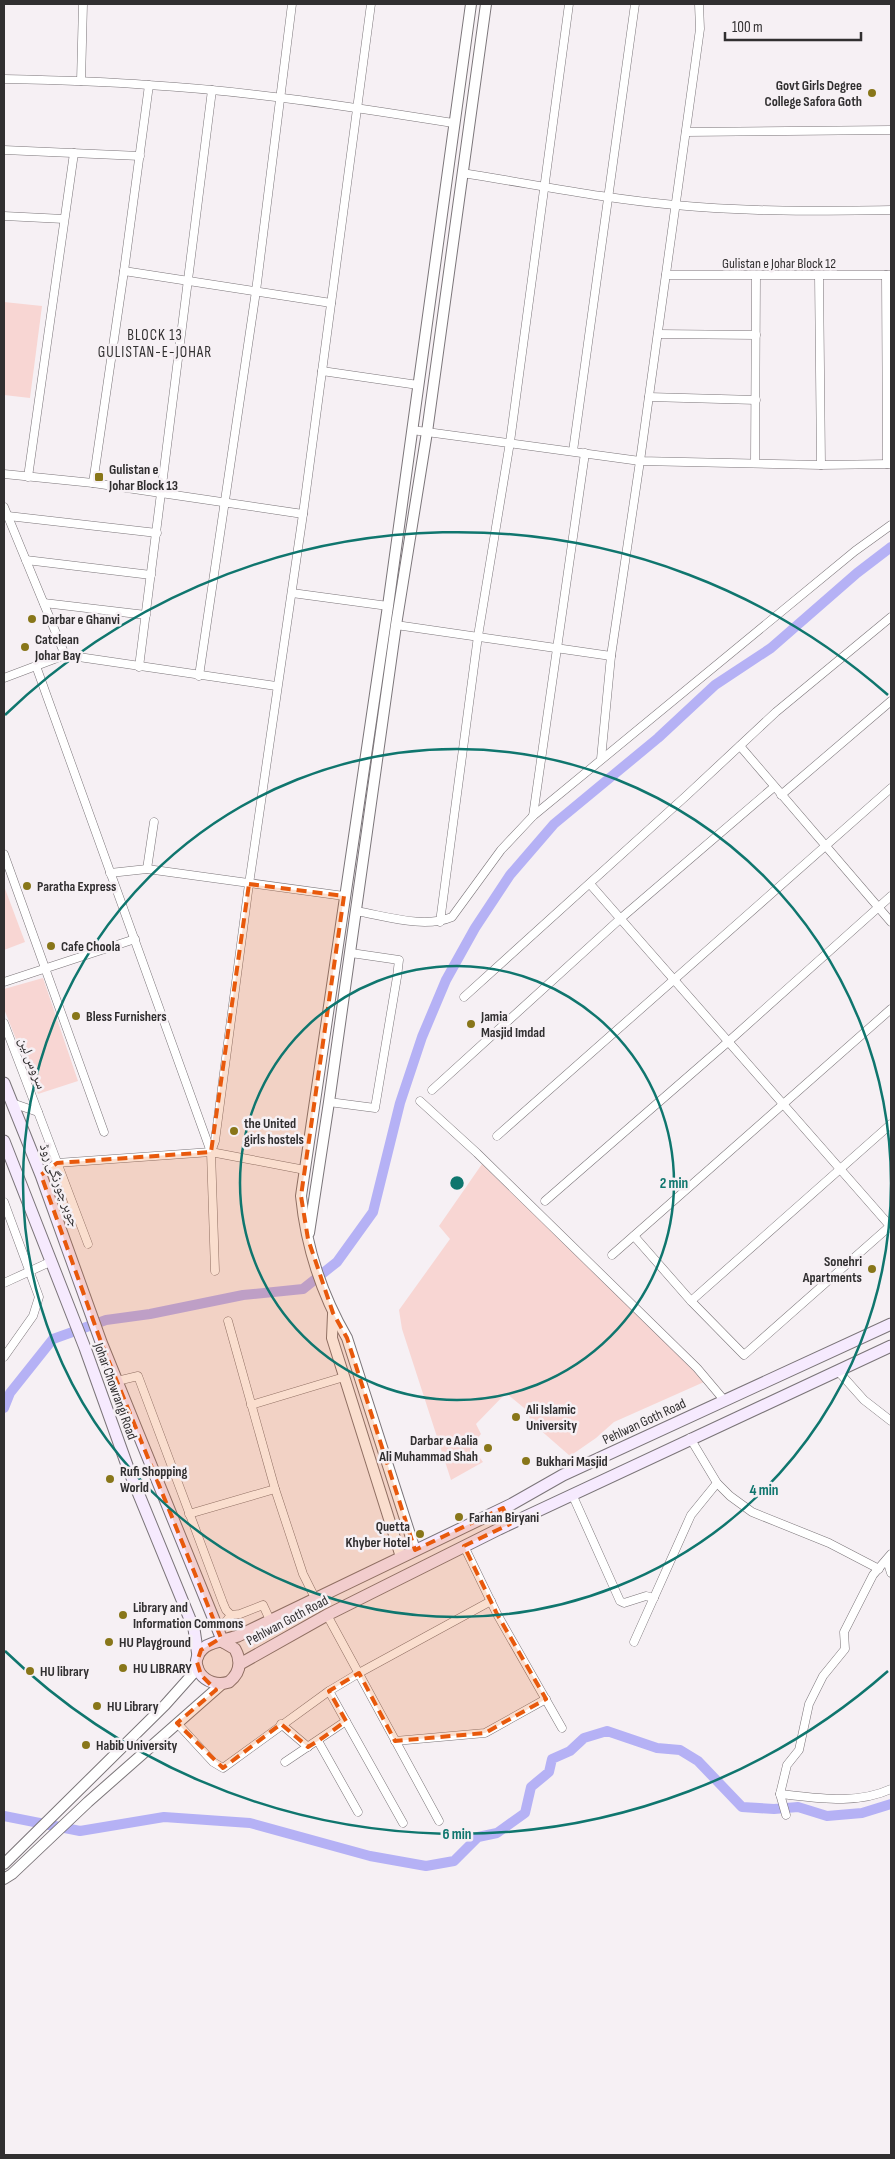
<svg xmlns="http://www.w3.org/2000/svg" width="895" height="2159" font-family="'Sofia Sans Condensed','Noto Naskh Arabic',sans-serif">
	<rect width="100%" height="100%" fill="#f6f0f4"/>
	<!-- green -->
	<g fill="#f8d6d3">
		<path d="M4,302L42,306L30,398L4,395Z"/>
		<path d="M4,886L25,942L4,950Z"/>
		<path d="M43,978L78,1081L38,1094L4,1009V989Z"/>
		<path d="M482,1164L680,1356L704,1382L614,1422L596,1438L570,1456L530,1421L529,1412L506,1393L476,1424L481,1434L471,1446L483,1462L451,1480L402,1329L399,1310L450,1239L439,1226Z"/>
	</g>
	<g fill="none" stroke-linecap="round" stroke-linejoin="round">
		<!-- canal -->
		<g stroke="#b5b1f5" stroke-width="10">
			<path d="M4,1408L10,1393L53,1339L106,1320L150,1314L243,1295L303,1289L337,1262L373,1212L400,1103L422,1037L446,980L475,928L510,875L554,824L658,738L715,685L771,648L857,573L891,547"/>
			<path d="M4,1816L80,1831L164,1817L250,1823L370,1856L426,1866L454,1861L478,1837L497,1833L525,1813L531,1787L549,1772L552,1759L570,1751L584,1738L607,1731L657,1748L680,1750L698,1761L742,1807L774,1809L798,1807L827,1816L862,1813L891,1804"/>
		</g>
		<!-- minor casing -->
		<g stroke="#7b7579" stroke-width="9">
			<g id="minor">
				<path d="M4,79C52,80 100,81 148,85C250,91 352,107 453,123"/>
				<path d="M81,81L83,4"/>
				<path d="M686,132L891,130"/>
				<path d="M4,150L140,156"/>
				<path d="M462,173C533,184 604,199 675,205C747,212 819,211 891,210"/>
				<path d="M4,216L64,219"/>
				<path d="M124,271L331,303"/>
				<path d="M666,275H891"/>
				<path d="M819,275L821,465"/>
				<path d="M886,275L887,464"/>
				<path d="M658,334L756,335"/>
				<path d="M322,371L418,385"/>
				<path d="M649,397L756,400"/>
				<path d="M412,430L640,461L821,465L891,464"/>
				<path d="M573,451L635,4"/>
				<path d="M755,462L756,275"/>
				<path d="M4,474L93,483L303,514"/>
				<path d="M28,477L74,153"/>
				<path d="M93,483L124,271L149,85"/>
				<path d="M4,507L65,655"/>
				<path d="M8,516L157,533"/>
				<path d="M26,560L151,575"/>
				<path d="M292,593L388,606"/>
				<path d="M44,603L146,615"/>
				<path d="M396,625L611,656"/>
				<path d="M36,666L211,1152L215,1271"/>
				<path d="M139,667L212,90"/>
				<path d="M199,676L256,291L292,4"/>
				<path d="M4,678L65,655L276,686"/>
				<path d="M740,746L891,922"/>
				<path d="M601,759L611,656L640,461L700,29L699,4"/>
				<path d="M781,795L891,701"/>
				<path d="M533,816L585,453"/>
				<path d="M4,854L104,1132"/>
				<path d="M147,869L154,822"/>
				<path d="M110,873L147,869L344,896"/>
				<path d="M590,884L891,1227"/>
				<path d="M356,911C386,916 424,929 452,917L501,850L533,816L855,551L891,525"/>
				<path d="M440,922L478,636L510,442L569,4"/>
				<path d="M4,982L135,939"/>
				<path d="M464,997L686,796L776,712L891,617"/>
				<path d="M4,1023L38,1112"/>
				<path d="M432,1090L620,919L774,787"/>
				<path d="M420,1101L477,1153L697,1368L724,1400"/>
				<path d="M329,1102L375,1108L397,977L399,960L351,953"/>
				<path d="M12,1103L38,1112L88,1244"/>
				<path d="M497,1136L891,788"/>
				<path d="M211,1152L215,1141L249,884L303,514L371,4"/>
				<path d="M41,1175L57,1163L211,1152L305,1170"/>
				<path d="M545,1201L729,1041L891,896"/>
				<path d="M4,1202L39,1297L33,1316L4,1357"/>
				<path d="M634,1236L691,1301L744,1355L890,1226"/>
				<path d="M612,1255L891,1009"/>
				<path d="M4,1283L50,1262"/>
				<path d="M691,1301L891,1124"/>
				<path d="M838,1371L864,1400L891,1421"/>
				<path d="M117,1381L138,1376L223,1603L226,1610L231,1615L218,1632"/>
				<path d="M251,1405L344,1377"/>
				<path d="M690,1438L717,1483L730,1496L752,1512L829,1543L879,1569"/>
				<path d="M275,1489L303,1574L315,1598"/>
				<path d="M572,1494L620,1601L624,1603L646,1596L654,1598"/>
				<path d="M189,1514L275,1489L228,1321"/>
				<path d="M464,1546L497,1614L562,1728"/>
				<path d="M887,1560L891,1573"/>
				<path d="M231,1615L240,1614L263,1605L270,1620"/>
				<path d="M327,1615L439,1821"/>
				<path d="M634,1642L691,1515L717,1483"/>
				<path d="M329,1691L403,1823"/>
				<path d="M177,1723L213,1762L223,1768L329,1691L359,1673L491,1601"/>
				<path d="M281,1724L308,1747"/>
				<path d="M318,1741L358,1812"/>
				<path d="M395,1741L485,1733L546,1699"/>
				<path d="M285,1762L346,1721"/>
				<path d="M780,1794C818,1798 856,1805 891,1789"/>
				<path d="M786,1815L780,1794L787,1765L799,1750L809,1704L823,1676L845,1649L844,1632L873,1575L891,1554"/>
			</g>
		</g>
		<!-- tertiary casing -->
		<g stroke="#7b7579" stroke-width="12">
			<g id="tertiary">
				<path d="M309,1233L329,1102L396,625L427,432L486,4"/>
				<path d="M333,1314L332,1338L401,1557"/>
				<path d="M415,1550L347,1338C322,1295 306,1246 301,1196L388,606L471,4"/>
				<path d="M4,1864L165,1705L198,1668"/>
				<path d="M4,1879L12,1874L88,1802L222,1684"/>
			</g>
		</g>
		<!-- secondary casing -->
		<g stroke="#7b7579" stroke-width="13">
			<g id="secondary">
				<path d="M4,1083L41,1175L101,1342L223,1642"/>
				<path d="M4,1141L85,1348L128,1468L194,1629L198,1656"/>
				<path d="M223,1642L235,1649C242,1662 240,1673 229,1682C205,1690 184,1663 205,1647C211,1642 229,1639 238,1636L512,1504L563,1475L891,1324"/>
				<path d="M240,1664L327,1615L499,1529L891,1346"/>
			</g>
		</g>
		<!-- minor -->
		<use href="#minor" stroke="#fff" stroke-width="8"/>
		<!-- tertiary -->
		<use href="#tertiary" stroke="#fff" stroke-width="10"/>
		<!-- secondary -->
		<use href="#secondary" stroke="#f6eafe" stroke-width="11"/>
	</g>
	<!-- marked area -->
	<path fill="#e8590c" fill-opacity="0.2" stroke="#e8590c" stroke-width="4" stroke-dasharray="10 6" stroke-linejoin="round" d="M249,884L344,896L301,1196L308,1239L333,1313L347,1338L415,1550L503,1508L510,1524L464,1546L497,1614L546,1699L485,1733L395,1741L359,1673L329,1691L346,1721L318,1741L308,1747L281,1724L223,1768L177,1723L216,1690L201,1675L197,1662L201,1650L221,1638L101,1342L41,1175L57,1163L211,1152Z"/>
	<!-- distance rings -->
	<g fill="none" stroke="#0f766e" stroke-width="2.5">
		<circle cx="457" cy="1183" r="217"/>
		<circle cx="457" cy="1183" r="434"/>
		<path d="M888 1671A651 651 0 0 1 5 1651M5 715A651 651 0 0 1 888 695"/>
	</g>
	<!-- markers -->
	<g fill="#887619" stroke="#f6f0f4" stroke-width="2">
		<circle cx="872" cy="93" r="5"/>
		<rect x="94" y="472" width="10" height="10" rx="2.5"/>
		<circle cx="32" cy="619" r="5"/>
		<circle cx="25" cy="647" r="5"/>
		<circle cx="27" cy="886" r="5"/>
		<circle cx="51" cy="946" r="5"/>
		<circle cx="76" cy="1016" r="5"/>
		<circle cx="471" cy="1024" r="5"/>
		<circle cx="234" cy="1131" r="5"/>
		<circle cx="872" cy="1269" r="5"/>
		<circle cx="516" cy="1417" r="5"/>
		<circle cx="488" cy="1448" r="5"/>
		<circle cx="526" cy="1461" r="5"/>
		<circle cx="110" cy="1479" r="5"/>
		<circle cx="459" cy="1517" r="5"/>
		<circle cx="420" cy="1534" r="5"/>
		<circle cx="123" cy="1615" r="5"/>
		<circle cx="109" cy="1642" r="5"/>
		<circle cx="123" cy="1668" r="5"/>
		<circle cx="30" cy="1671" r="5"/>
		<circle cx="97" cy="1706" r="5"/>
		<circle cx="86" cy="1745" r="5"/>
	</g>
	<g text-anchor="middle" stroke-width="5" stroke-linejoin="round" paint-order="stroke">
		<!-- poi labels -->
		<g font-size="14" font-weight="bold" fill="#312f30" stroke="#f6f0f4" text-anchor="start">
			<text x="862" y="90" text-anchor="end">Govt Girls Degree<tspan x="862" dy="16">College Safora Goth</tspan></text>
			<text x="109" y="474">Gulistan e<tspan x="109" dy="16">Johar Block 13</tspan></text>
			<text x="42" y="624">Darbar e Ghanvi</text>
			<text x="35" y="644">Catclean<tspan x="35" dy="16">Johar Bay</tspan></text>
			<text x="37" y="891">Paratha Express</text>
			<text x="61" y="951">Cafe Choola</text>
			<text x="86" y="1021">Bless Furnishers</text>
			<text x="481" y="1021">Jamia<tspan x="481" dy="16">Masjid Imdad</tspan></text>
			<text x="244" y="1128">the United<tspan x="244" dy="16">girls hostels</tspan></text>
			<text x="862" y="1266" text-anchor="end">Sonehri<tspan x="862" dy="16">Apartments</tspan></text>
			<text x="526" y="1414">Ali Islamic<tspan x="526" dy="16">University</tspan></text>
			<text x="478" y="1445" text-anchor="end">Darbar e Aalia<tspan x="478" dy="16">Ali Muhammad Shah</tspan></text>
			<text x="536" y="1466">Bukhari Masjid</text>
			<text x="120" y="1476">Rufi Shopping<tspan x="120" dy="16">World</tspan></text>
			<text x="469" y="1522">Farhan Biryani</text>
			<text x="410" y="1531" text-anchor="end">Quetta<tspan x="410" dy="16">Khyber Hotel</tspan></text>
			<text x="133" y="1612">Library and<tspan x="133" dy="16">Information Commons</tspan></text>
			<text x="119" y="1647">HU Playground</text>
			<text x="133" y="1673">HU LIBRARY</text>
			<text x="40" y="1676">HU library</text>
			<text x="107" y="1711">HU Library</text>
			<text x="96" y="1750">Habib University</text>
		</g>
		<!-- street labels -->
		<g font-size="14" fill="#312f30" stroke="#f6f0f4">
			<text x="779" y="268">Gulistan e Johar Block 12</text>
			<text transform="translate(33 1063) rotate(69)" y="5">سروس لین</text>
			<text transform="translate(60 1185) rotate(69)" y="5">جوہر چورنگی روڈ</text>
			<text transform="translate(116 1391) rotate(70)" y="5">Johar Chowrangi Road</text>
			<text transform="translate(644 1421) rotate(-25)" y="5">Pehlwan Goth Road</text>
			<text transform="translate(287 1620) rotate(-28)" y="5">Pehlwan Goth Road</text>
		</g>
		<!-- neighbourhood labels -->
		<g font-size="15" letter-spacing="1" fill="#312f30" stroke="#f6f0f4">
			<text x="155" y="340">BLOCK 13<tspan x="155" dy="17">GULISTAN-E-JOHAR</tspan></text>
		</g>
	</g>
	<circle cx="457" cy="1183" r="8" fill="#0f766e" stroke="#f6f0f4" stroke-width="2.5"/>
	<g font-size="15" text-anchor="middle" font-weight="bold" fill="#0f766e" stroke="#f6f0f4" stroke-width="5" stroke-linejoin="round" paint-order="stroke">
		<text x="674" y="1188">2 min</text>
		<text x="764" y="1495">4 min</text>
		<text x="457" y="1839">6 min</text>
	</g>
	<!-- border -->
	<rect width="895" height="2159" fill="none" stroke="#312f30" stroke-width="10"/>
	<!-- scale -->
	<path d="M725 32v8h136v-8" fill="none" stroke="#312f30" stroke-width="2.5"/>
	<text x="732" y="32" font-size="15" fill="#312f30" stroke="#f6f0f4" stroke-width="4" paint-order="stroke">100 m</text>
</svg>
